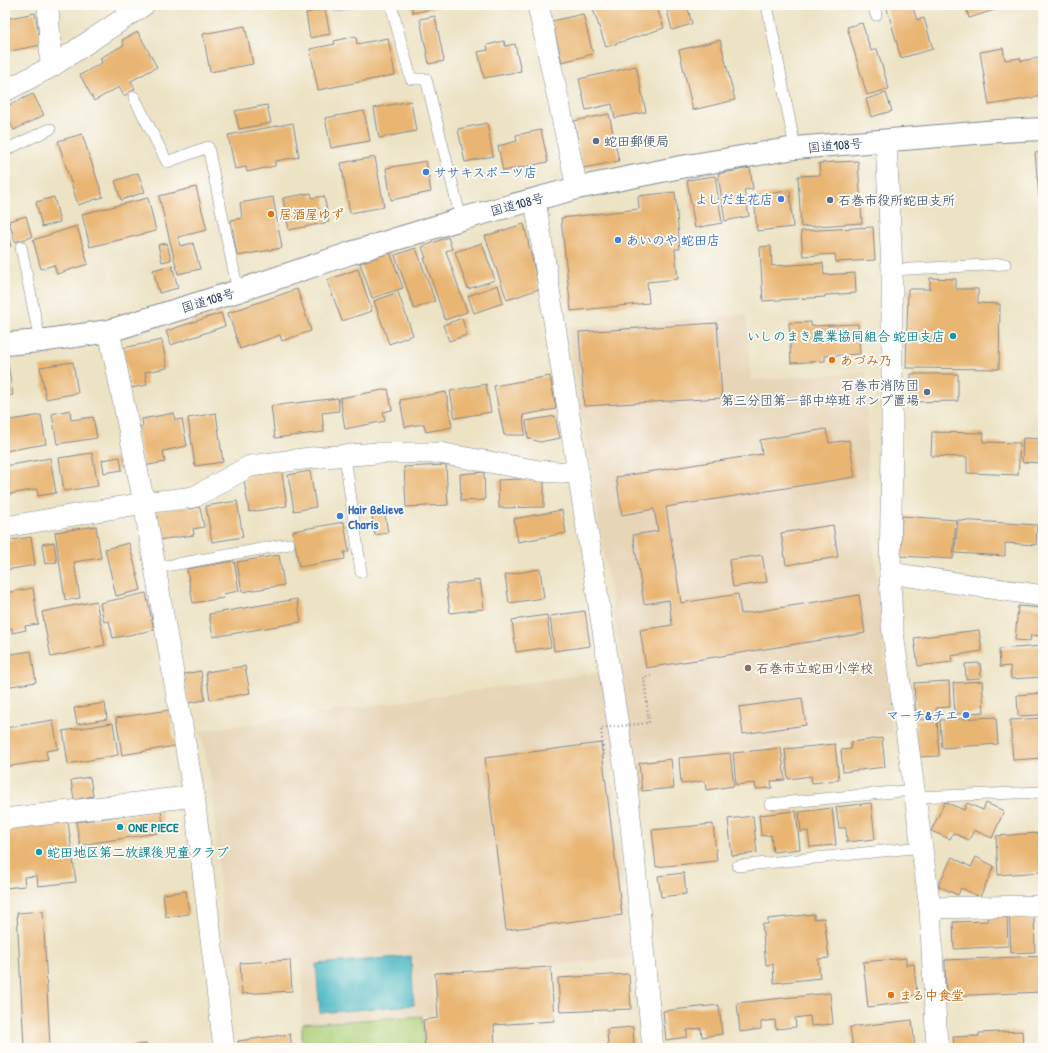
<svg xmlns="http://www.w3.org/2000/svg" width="1048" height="1053" font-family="'Patrick Hand','Klee One',sans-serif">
	<rect width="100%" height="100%" fill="#fdfcf7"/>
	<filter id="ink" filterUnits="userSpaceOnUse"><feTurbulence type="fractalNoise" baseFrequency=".025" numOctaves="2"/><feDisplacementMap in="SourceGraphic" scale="8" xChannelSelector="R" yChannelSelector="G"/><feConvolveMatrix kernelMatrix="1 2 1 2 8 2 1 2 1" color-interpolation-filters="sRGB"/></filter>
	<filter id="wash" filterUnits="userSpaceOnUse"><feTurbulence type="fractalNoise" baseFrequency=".012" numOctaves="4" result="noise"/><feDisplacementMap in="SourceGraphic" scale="16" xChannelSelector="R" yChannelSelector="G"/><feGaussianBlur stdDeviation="0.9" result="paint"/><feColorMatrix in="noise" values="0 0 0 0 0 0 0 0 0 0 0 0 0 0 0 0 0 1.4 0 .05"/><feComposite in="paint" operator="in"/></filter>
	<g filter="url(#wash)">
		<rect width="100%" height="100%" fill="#ece3c4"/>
		<!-- built -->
		<path fill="#e7d5b8" d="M746,315L751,380L866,372L869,496L892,733L611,763L631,959L432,971L433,1015L302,1024L301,957L226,963L212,784L200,731L598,672L622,665L568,327Z"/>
		<!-- green -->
		<path fill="#acce76" stroke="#647e6a" d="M422,1016L425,1048H302V1024Z"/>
		<!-- water -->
		<path fill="#49b7c2" stroke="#327390" d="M411,956L414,1005L320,1013L316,964Z"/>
		<g id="blocks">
			<!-- building -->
			<g fill="#e9b572">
				<path d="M411,5H447V6L413,13Z"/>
				<path d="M594,5H656L664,28L606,47L592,6Z"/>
				<path d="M672,5H687L692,24L672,30L666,7Z"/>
				<path d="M886,5H912L917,20L924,18L933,49L901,58Z"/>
				<path d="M965,5H1010L969,18Z"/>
				<path d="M325,9L330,34L310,38L306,13Z"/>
				<path d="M35,13L41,45L5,52V19Z"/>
				<path d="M583,14L593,54L562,62L552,21Z"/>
				<path d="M435,16L444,61L429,64L420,19Z"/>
				<path d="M862,23L871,51L877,49L889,89L867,95L847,27Z"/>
				<path d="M245,26L253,64L210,72L203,34Z"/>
				<path d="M138,32L157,67L131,81L135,89L124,96L119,87L94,101L80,75L102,63L100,58L124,45L122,40Z"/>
				<path d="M356,36L357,44L388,38L395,75L318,90L310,49L335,44L334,41Z"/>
				<path d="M720,40L735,100L693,110L679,50Z"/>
				<path d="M504,41L505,46L515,44L521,71L484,78L478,52L488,50L487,45Z"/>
				<path d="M1003,48L1005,60L1020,58L1021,61L1043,57V96L989,105L980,52Z"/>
				<path d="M636,66L646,112L615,118L612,104L586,110L579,79Z"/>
				<path d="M886,93L892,111L871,117L866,99Z"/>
				<path d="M33,94L44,115L14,130L5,112V107Z"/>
				<path d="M411,101L416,131L379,138L374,108Z"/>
				<path d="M267,105L271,123L239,129L235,111Z"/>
				<path d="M364,111L370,141L331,148L325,118Z"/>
				<path d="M609,114L619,161L583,168L574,121Z"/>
				<path d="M293,123L299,157L275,161V166L247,172L246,167L235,169L228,135Z"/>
				<path d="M487,123L493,156L465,162L458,129Z"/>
				<path d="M541,130L548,162L503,171L498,146L517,141L516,135Z"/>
				<path d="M82,134L103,197L78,205L58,141Z"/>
				<path d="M1043,152V196L1039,197L1035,153Z"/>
				<path d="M375,157L384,207L350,213L341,163Z"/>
				<path d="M426,161L431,192L391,200L386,168Z"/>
				<path d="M858,161L862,223L801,227L798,176L820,175L819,163Z"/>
				<path d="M750,168L753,189L744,190L749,216L725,221L718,174Z"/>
				<path d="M138,173L145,192L121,200L115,181Z"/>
				<path d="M715,176L722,223L695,228L687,180Z"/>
				<path d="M196,187L207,230L178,237L180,246L193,243L200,269L178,274L159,196Z"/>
				<path d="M790,191L793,227L757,231L754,195Z"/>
				<path d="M675,192L680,249H675L678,279L647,282L649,303L571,311L561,218L639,209L638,196Z"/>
				<path d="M311,193L312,198L324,196L329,222L289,230L283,198Z"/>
				<path d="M54,197L60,222L42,227L36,202Z"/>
				<path d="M273,197L282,248L237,256L231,220L242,218L240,203Z"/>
				<path d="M148,198L156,231L90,247L82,214Z"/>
				<path d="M26,216L32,237L15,242L9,221Z"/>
				<path d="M524,224L539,289L507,300L485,236Z"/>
				<path d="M77,226L88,264L57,274L54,265L41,269L33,240Z"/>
				<path d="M5,227L11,246L5,248Z"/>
				<path d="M873,227L875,260L836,262L835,254L803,256L801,231Z"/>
				<path d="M448,237L452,249L446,251L467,312L445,320L424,258H426L422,247Z"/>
				<path d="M167,243L171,260L162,262L158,245Z"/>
				<path d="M482,243L495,280L468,289L455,252Z"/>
				<path d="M771,246L772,266L823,263L824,275L855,273L856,293L825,295V297L763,301L760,247Z"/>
				<path d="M416,248L435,301L414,309L395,255Z"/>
				<path d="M390,252L403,288L372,298L360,263Z"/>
				<path d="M172,265L178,288L159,293L153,270Z"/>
				<path d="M358,269L372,311L342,321L327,280Z"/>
				<path d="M930,278L956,279V289H978V303L1000,304L999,369L906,368L908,289H930Z"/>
				<path d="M498,285L503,303L474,313L468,296Z"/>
				<path d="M297,289L311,331L282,341L280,335L240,349L228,313Z"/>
				<path d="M398,292L413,335L389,344L374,301Z"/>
				<path d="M221,313L225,326L171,345L166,331Z"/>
				<path d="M462,318L467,335L449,341L443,325Z"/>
				<path d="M811,322V326L858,324L860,354L825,356V361L791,363L789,323Z"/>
				<path d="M717,323L722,398L584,406L579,332Z"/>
				<path d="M162,340L167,368L145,372L147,385L131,388L123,348Z"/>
				<path d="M73,362L78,393L46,399L40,367Z"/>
				<path d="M5,364H8L13,395L5,396Z"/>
				<path d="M911,374H958V401L911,402Z"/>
				<path d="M550,376L556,409L523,415L525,435H504L494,386Z"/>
				<path d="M486,384L491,412L455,418L450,391Z"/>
				<path d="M388,389L392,410L383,412L385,421L345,429L340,398Z"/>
				<path d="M446,392L452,427L426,432L424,424L405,427L400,400Z"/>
				<path d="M338,398L339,411L322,413L324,432L275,438L271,406Z"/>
				<path d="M70,410L71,420L93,417L97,438L57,444L52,414Z"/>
				<path d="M174,413L175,420L182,419L187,446L163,451L165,462L144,466L136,428L143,426L142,419Z"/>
				<path d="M216,413L223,462L195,466L188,418Z"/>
				<path d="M41,415L46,444L5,451V421Z"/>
				<path d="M555,416L560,438L540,442L528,438L526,421Z"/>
				<path d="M826,429L829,443L849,440L855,477L666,507L681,603L738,594L741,614L859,595L865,633L646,668L640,630L672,625L669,600L644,604L633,535L658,531L654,509L622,515L616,477L762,454L760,440Z"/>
				<path d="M932,432L984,433L983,442L1020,443L1018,475L967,473V457L931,456Z"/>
				<path d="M1023,438L1043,439V463L1022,462Z"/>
				<path d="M92,453L98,486L64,491L59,458Z"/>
				<path d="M120,457L122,470L104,473L102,460Z"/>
				<path d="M50,458L56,493L38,496L37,489L5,495V466Z"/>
				<path d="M446,465L448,505L406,507L404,467Z"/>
				<path d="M281,467L287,506L249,512L243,474Z"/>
				<path d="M310,471L316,507L294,511L288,475Z"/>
				<path d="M484,472L485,500L461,501L460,474Z"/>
				<path d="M544,478V507L499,508L498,480Z"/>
				<path d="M237,501L243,537L212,542L206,506Z"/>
				<path d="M189,506V509L200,507L204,527L193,529L194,535L157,540L153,512Z"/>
				<path d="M562,510L566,533L518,542L514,519Z"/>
				<path d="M385,514L388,533L375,535L372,516Z"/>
				<path d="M902,516L956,520L953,559L900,556Z"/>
				<path d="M958,520L1037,525L1036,545L1005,543V556L955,553Z"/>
				<path d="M344,522L349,552H344L345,559L299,567L293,531Z"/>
				<path d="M833,525L838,557L786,565L781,533Z"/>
				<path d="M96,526L101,558L74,562L80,598L65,600L55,532Z"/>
				<path d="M31,537L35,565L6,570L5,541Z"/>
				<path d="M54,542L57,562L45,564L42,544Z"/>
				<path d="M129,543L141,590L116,596L105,549Z"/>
				<path d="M279,555L284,585L242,592L237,562Z"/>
				<path d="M762,555L767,582L733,587L729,560Z"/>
				<path d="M234,561L239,591L223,594L224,598L193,603L187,569Z"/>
				<path d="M540,569L544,598L509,603L505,575Z"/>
				<path d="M480,580L484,609L450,613L446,585Z"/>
				<path d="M33,588L38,624L25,626L26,630L12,633V628L5,629V593Z"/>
				<path d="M146,593L154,630L113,638L109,621L104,622L100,603Z"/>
				<path d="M297,599L301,622L213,637L209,614Z"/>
				<path d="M96,601L105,645L51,657L42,612Z"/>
				<path d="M1018,606L1043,608V636L1031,635L1030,641L1015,640Z"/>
				<path d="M585,611L590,646L554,651L550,616Z"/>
				<path d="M547,615L551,647L516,652L512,620Z"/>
				<path d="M979,630L982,651L951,656L952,662L918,666L914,638Z"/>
				<path d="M1043,646V677L1011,679L1010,666L1000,667L999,649Z"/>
				<path d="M31,651L36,682L5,687V655Z"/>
				<path d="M980,663L981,678L966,679L965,664Z"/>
				<path d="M245,666L250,693L210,700L206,672Z"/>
				<path d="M201,671L205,700L188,703L184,674Z"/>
				<path d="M949,681L950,707L936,708V714L916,716L914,683Z"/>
				<path d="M982,681L984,712L955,714L953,683Z"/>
				<path d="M1043,693V715L1018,716L1017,695Z"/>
				<path d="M802,698L806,725L743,734L739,707Z"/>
				<path d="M105,703L107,719L77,724L74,708Z"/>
				<path d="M169,710L175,746L122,755L116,718Z"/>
				<path d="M996,717L998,744L942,748L940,720Z"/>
				<path d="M1043,718V758L1013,760L1010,720Z"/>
				<path d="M937,719L939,756L918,757L915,720Z"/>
				<path d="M53,720L58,749L46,751L48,760L5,767V728Z"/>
				<path d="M113,723L118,755L68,764L63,731Z"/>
				<path d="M882,738L885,767L843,772L841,750L851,749V742Z"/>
				<path d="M601,743L622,915L506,930L485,758Z"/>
				<path d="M835,744L839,780L812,783L811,776L788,779L785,749Z"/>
				<path d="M781,748L785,780L771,781L772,788L756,789L755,783L736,785L733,753Z"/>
				<path d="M730,753L734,786L706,790L705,781L681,784L679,758Z"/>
				<path d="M671,759L674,788L642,791L639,763Z"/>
				<path d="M90,777L93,796L74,800L71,780Z"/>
				<path d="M945,802L964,810L967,803L983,810L986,803L1004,811L992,838L974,830L969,840L953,833L950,839L931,831Z"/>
				<path d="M871,803L875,839L847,842L846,828H839L836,807Z"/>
				<path d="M832,808L836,845L810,847L808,831L801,832L799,812Z"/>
				<path d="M161,810L164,832L80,845L76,822Z"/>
				<path d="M796,811L800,849L773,852L771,835L761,836L759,815Z"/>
				<path d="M753,816L757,853L732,856L728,819Z"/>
				<path d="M68,822L76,882L38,886L37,876L24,877L25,886L5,888V827Z"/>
				<path d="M713,824L717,861L656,867L652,830Z"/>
				<path d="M1039,833L1042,872L998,875L996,836Z"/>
				<path d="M952,857L971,867L976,857L994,866L980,897L961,888L958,895L938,886Z"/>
				<path d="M684,873L686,894L661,897L658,876Z"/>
				<path d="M186,891L189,914L166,917L163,894Z"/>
				<path d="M1034,910L1035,952L1011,953L1009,911Z"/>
				<path d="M43,911L50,1047L24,1048L17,913Z"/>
				<path d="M1007,913L1008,946L954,949L953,922L988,921L987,914Z"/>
				<path d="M814,914V919L824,918L829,958L818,959L820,978L774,983L773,964L766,965L762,924H768V919Z"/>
				<path d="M1043,956V992L946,996L945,960Z"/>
				<path d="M906,958V965L914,964L917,995L909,996L910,1002L868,1007L863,962Z"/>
				<path d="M290,960L292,991L242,994L240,963Z"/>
				<path d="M551,967L554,1021L494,1025L495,1048H425L423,1020L438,1018L435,973Z"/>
				<path d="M629,974L631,1009L560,1012L558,978Z"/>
				<path d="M830,993L833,1024L811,1026L810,1016L795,1018L796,1027L776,1029L775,1020L761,1022V1029L740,1032L737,1003Z"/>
				<path d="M719,1005L722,1034L702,1037L701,1028L687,1030V1037L666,1040L663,1011Z"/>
				<path d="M912,1020L915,1048H853L850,1027Z"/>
				<path d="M633,1027L634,1048H608L607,1029Z"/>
				<path d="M1022,1031L1023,1048H954L953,1037L979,1036V1033Z"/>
				<path d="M290,1034L292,1048H239L238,1041Z"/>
				<path d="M146,1044V1048H121V1047Z"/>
			</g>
		</g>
	</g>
	<g filter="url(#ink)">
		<use href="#blocks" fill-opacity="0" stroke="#848991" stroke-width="1"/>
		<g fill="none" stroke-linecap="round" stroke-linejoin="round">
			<!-- lane casing -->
			<g stroke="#848991" stroke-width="12">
				<g id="lane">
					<path d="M391,5L411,79H426L461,219"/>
					<path d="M767,5L795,148"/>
					<path d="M874,5L876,15"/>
					<path d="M337,6L344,5"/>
					<path d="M134,97L167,162L208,147L238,291"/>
					<path d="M5,150L50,129"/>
					<path d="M21,247L40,341"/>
					<path d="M892,270L1005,264"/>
					<path d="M345,456L361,572"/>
					<path d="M155,568L289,544"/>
					<path d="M915,797L1043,792"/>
					<path d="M770,804L914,790"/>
					<path d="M738,866L922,847"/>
				</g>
			</g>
			<!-- street casing -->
			<g stroke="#848991" stroke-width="22">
				<g id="street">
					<path d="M48,5L51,67"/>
					<path d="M538,5L577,188"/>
					<path d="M5,91L51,67L144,5"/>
					<path d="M886,141L892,270V450L890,573L892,625L930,908L937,1048"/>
					<path d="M535,200L626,776L653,1048"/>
					<path d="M109,331L144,503L194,796L224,1048"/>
					<path d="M5,527L144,503L194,497L250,466L310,458L378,453H439L539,471L577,473"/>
					<path d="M890,573L1043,596"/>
					<path d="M5,819L194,796"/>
					<path d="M930,908L1043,906"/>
				</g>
			</g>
			<!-- highway casing -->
			<g stroke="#848991" stroke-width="24">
				<path id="highway" d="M5,344L40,341L109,331L238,291L351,253L461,219L577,188L681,167L795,148L999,131L1043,129"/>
			</g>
			<!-- lane -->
			<use href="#lane" stroke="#fff" stroke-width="11"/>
			<!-- street -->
			<use href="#street" stroke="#fff" stroke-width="21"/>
			<!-- highway -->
			<use href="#highway" stroke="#fff" stroke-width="22"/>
			<!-- path-bridge -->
			<path stroke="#848991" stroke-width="2.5" stroke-dasharray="1 3" stroke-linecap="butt" d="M603,758H604L601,728L649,723L644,677L651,676"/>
		</g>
	</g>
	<!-- markers -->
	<g fill="#5c6f8a" stroke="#fdfcf7" stroke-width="1.5">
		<circle cx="596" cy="141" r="4"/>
		<circle cx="830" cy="200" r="4"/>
		<circle cx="927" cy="392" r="4"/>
	</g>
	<g fill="#3f7fe0" stroke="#fdfcf7" stroke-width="1.5">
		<circle cx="426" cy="172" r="4"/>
		<circle cx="781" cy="199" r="4"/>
		<circle cx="618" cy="240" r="4"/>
		<circle cx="340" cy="516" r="4"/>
		<circle cx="966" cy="715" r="4"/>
	</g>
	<g fill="#e8710a" stroke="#fdfcf7" stroke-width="1.5">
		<circle cx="271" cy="214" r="4"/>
		<circle cx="832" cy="360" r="4"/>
		<circle cx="891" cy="995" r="4"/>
	</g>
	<g fill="#0f9aa8" stroke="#fdfcf7" stroke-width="1.5">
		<circle cx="953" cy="336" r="4"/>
		<circle cx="120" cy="827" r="4"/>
		<circle cx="39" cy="852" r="4"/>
	</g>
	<circle fill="#8d6e63" stroke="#fdfcf7" stroke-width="1.5" cx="748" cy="668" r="4"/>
	<g text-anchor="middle" stroke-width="3.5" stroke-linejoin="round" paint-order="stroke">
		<!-- service labels -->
		<g font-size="13" font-weight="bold" fill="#4e5e75" stroke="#fdfcf7" text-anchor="start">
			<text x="604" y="146">蛇田郵便局</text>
			<text x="838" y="205">石巻市役所蛇田支所</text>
			<text x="919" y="390" text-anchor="end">石巻市消防団<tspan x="919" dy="15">第三分団第一部中埣班 ポンプ置場</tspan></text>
		</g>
		<!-- street labels -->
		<g font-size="13" fill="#1b2f5e" stroke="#fdfcf7">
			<text transform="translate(835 145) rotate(-5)" y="5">国道108号</text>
			<text transform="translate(517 204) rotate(-15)" y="5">国道108号</text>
			<text transform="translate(208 300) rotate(-17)" y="5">国道108号</text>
		</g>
		<!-- shop labels -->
		<g font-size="13" font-weight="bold" fill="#366cbe" stroke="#fdfcf7" text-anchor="start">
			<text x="434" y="177">ササキスポーツ店</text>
			<text x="773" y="204" text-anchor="end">よしだ生花店</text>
			<text x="626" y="245">あいのや 蛇田店</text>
			<text x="348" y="514">Hair Believe<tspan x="348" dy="15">Charis</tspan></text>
			<text x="958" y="720" text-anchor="end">マーチ&amp;チエ</text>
		</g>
		<!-- food labels -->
		<g font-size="13" font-weight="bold" fill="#c56008" stroke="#fdfcf7" text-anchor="start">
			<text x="279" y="219">居酒屋ゆず</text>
			<text x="840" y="365">あづみ乃</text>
			<text x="899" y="1000">まる中食堂</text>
		</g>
		<!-- culture labels -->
		<g font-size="13" font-weight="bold" fill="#0d838f" stroke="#fdfcf7" text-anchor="start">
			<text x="945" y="341" text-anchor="end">いしのまき農業協同組合 蛇田支店</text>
			<text x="128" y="832">ONE PIECE</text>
			<text x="47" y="857">蛇田地区第二放課後児童クラブ</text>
		</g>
		<!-- education labels -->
		<g font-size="13" font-weight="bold" fill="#785e54" stroke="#fdfcf7" text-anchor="start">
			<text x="756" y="673">石巻市立蛇田小学校</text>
		</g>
	</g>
	<!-- margin -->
	<rect width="1048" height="1053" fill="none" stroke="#fdfcf7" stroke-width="20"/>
</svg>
